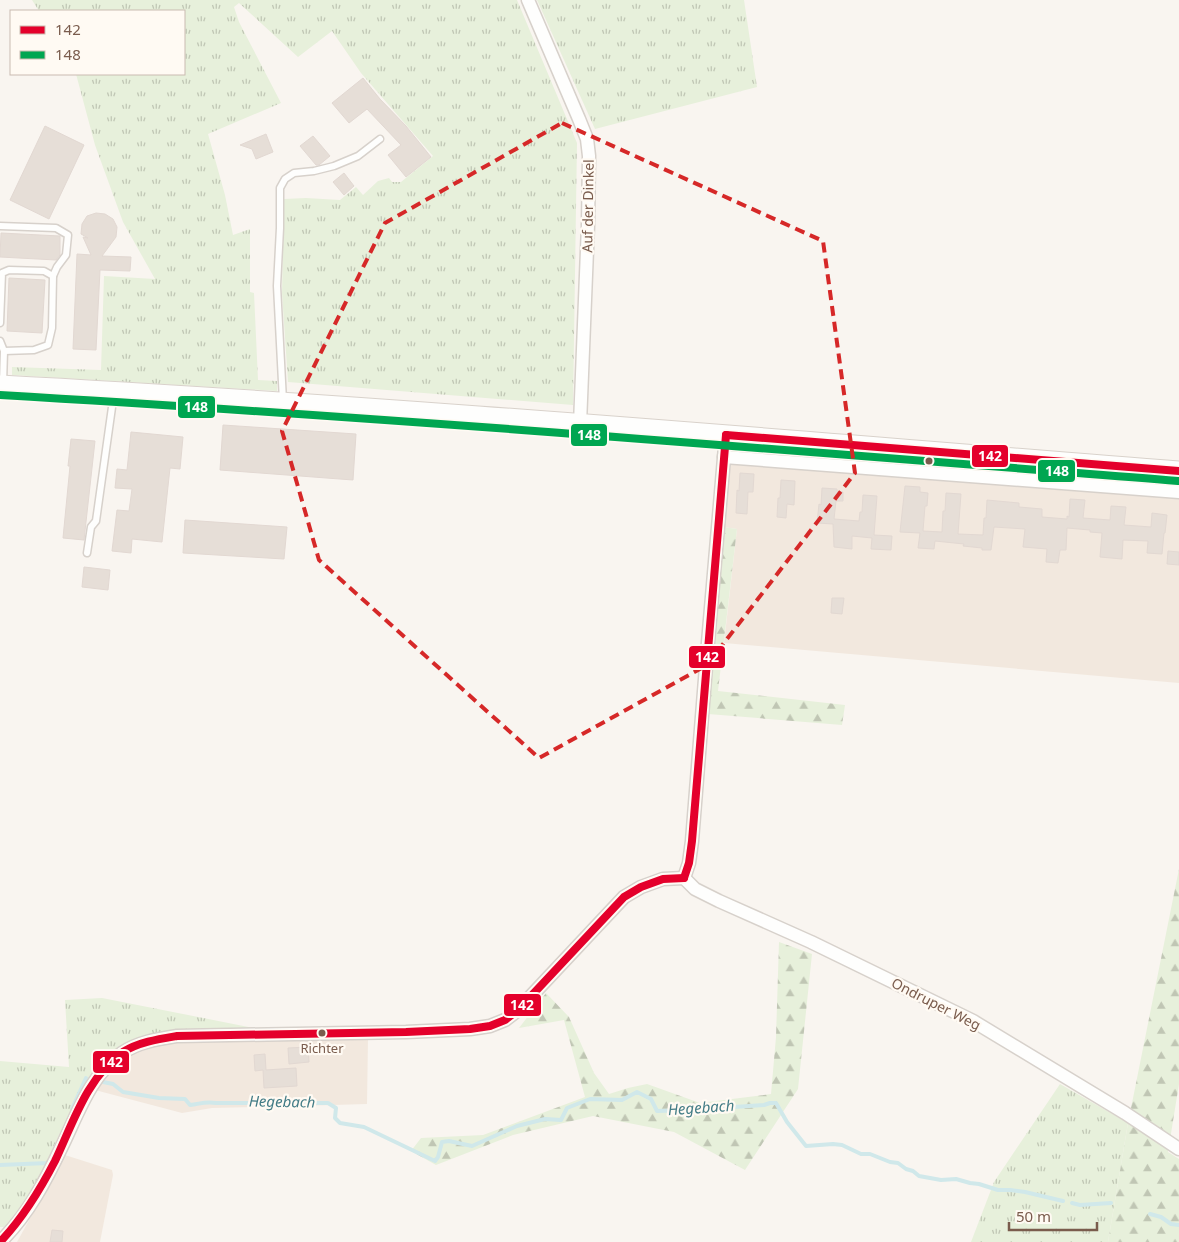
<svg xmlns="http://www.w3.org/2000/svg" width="1179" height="1242" font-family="'Noto Sans',sans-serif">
	<defs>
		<pattern id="grass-tufts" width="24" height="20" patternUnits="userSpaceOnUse" patternTransform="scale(1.25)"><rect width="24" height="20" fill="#e7f0db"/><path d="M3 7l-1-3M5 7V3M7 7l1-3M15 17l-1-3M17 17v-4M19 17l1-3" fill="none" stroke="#c0c6b4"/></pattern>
		<pattern id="forest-firs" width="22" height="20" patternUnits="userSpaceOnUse" patternTransform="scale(1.25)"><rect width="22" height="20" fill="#e7f0db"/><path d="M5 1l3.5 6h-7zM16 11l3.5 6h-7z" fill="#c0c6b4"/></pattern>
	</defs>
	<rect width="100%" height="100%" fill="#f9f5f0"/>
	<!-- residential -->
	<g fill="#f2e8de">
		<path d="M731,462L1179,497V683L724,643L737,529L723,527Z"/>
		<path d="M368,1039L367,1104L333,1105L212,1108L182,1113L95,1090L108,1071L128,1055L159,1043Z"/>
		<path d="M65,1155L112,1170L113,1175L100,1242H17Z"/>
	</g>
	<!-- grass -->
	<g fill="url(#grass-tufts)">
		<path d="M32,0H517L577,143L573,405L288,382L282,293L284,199L306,198L340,200L356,187L363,195L378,181L389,178L392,182H401L433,156L361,73L332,31L298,57L239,3L234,7L239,22L281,103L208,134L225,195L233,235L250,229V292L254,293L258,380L277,381V391L12,375V367L101,370L104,276L155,279L123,222L95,145L76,74H184V11H39Z"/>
		<path d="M537,0H744L757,87L595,129Z"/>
		<path d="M737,448L1179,481V489L733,454Z"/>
		<path d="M102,998L259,1029L170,1031L140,1037L112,1054L90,1077L59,1135L33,1191L14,1221L4,1227H0V1061L69,1067L65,1000Z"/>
		<path d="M1060,1084L1128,1123L1108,1242H971L994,1182Z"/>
	</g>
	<!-- forest -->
	<g fill="url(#forest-firs)">
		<path d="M723,527L737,529L718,691L845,705L842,725L708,714Z"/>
		<path d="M1179,869V1084L1168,1152L1179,1159V1242H1108L1128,1123Z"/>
		<path d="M779,942L812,954L798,1089L745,1170L674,1132L593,1116L513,1135L436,1165L411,1151L421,1138L483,1135L585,1097L564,1020L519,1028L546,993L569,1017L594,1073L609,1094L628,1088L647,1084L700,1103L771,1094L776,1037Z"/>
	</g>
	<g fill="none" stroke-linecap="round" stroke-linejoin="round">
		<!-- stream -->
		<g stroke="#d0e8ea" stroke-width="4">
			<path d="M103,1082L113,1084L123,1092L159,1098L185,1099L190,1105C200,1104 205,1101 216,1103H328L336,1108L335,1118L340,1123L364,1127L435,1161L438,1157L442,1142L449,1141L472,1146L517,1126L545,1119L561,1120L567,1108L590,1099L622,1100L637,1092L651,1099L657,1111L689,1110L696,1107L719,1108L764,1105L770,1103H776L787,1122L806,1146L833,1144L842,1145L861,1154H870L890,1162L898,1163L906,1169L913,1171L919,1176L941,1180L956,1179L970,1183L979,1184L998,1190H1010L1025,1192L1063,1201"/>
			<path d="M72,1109L86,1078"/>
			<path d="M0,1165L48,1163L49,1161"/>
			<path d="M1072,1203L1080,1205L1111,1203"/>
			<path d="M1150,1214L1161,1217L1171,1224L1179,1225"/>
		</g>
	</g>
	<!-- building -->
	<g fill="#e6ded7" stroke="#e2d8d2">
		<path d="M363,78L380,99L406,126L431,157L406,177L388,155L401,145L367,109L349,123L332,103Z"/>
		<path d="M45,126L84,145L49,219L10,200Z"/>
		<path d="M266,134L273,152L256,159L252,149L240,145Z"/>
		<path d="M313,136L330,156L319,165H316L300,146Z"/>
		<path d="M344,173L354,186L344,195L333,182Z"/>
		<path d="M96,213L105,214L113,219L117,227L116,237L102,256L131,257L130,271L100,270L96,350L73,349L77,254L91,255L83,237L88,238L81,234L82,224L87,216Z"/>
		<path d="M1,233L60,236V255L56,260L0,257Z"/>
		<path d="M9,278L45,280L42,333L7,331Z"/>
		<path d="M223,425L356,434L353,480L220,470Z"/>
		<path d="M131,432L183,437L180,469L170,468L162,542L132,539L131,553L112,551L117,510L129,511L132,489L115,488L117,469L127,470Z"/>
		<path d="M71,439L95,441L84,540L63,538L70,466H68Z"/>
		<path d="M740,473L754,474L753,492H748L747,514L736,513L737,490L739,491Z"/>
		<path d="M781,480L795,481L794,505L787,504L786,518L777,517L778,498H780Z"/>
		<path d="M905,486L920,487V492L928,493L927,506H925L923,531L942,532L943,511H945L946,493L961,494L958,534L983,535L984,518H986L987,500L1019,503V507L1042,509V517L1067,519V516L1069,517L1070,499L1085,500L1083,518L1110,520L1111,506L1126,507L1124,525L1151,527L1152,513L1167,515L1165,533H1164L1162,554L1147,553L1148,541L1123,540L1122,559L1100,557L1102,533L1090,532V530L1067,528L1066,550H1060L1058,563L1046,562L1047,549L1023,547L1025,529L994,527L991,550H982V548L963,546L964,544L935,541L934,549L918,548L920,533L900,532Z"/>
		<path d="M822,488L837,489V491L843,492V501H836L834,519L859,521L860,512H862L863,495L877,496L874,535L892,536L891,550L871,549L872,538L852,536V549L834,547L833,524L817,523L819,504L821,505Z"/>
		<path d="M185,520L287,527L284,559L183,553Z"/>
		<path d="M1168,551L1179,552V565L1167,564Z"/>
		<path d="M84,567L110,570L108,590L82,587Z"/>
		<path d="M832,598H844L842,614L831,613Z"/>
		<path d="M308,1047L309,1062L289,1064L288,1048Z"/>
		<path d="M265,1054L266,1070L296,1068L297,1086L264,1088L263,1070L255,1071L254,1055Z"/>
		<path d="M52,1230L63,1231L62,1242H50Z"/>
	</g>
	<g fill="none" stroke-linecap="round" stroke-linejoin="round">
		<!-- service casing -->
		<g stroke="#d7d1cb" stroke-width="9">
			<g id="service">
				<path d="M0,226L56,228L68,235L66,255L57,267L53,276"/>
				<path d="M0,323L2,273L9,270L44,271L53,276L52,328L48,345L34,350L4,351"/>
				<path d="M0,341L4,351L3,384"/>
				<path d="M283,401L277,286L280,228V188L285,179L294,173L314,171L334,166L358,156L380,139"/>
				<path d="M87,553L91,527L96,521L114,393"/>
			</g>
		</g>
		<!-- minor casing -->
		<g stroke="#d7d1cb" stroke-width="15">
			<g id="minor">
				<path d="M528,0L579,119L587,139L589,156L588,225L580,424"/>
				<path d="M724,457L1179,492"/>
				<path d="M684,878L689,863L692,841L707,654L726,435"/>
				<path d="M0,1242C28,1215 46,1180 62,1146C78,1113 91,1074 122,1053C138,1042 158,1039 177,1036L406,1032L470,1029L490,1026L505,1020L518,1010L624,897L641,887L663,879L684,878L695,889L719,901L811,942L973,1021L1125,1113L1179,1149"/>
			</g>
		</g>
		<!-- secondary casing -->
		<g stroke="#d9d2cb" stroke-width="21">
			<path id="secondary" d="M0,385C394,406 786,440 1179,471"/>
		</g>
		<!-- service -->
		<use href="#service" stroke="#fefefd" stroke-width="6"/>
		<!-- minor -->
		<use href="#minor" stroke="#fefefd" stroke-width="12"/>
		<!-- secondary -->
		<use href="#secondary" stroke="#fefefd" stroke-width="19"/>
		<!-- bus-1 casing -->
		<g stroke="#fffaf3" stroke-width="11">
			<g id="bus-1">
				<path d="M726,435L1179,471"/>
				<path d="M684,878L689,863L692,841L726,435"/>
				<path d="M0,1242C23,1218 40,1190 55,1161C73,1123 87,1077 123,1052C139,1042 159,1039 177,1036L406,1032L470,1029L490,1026L505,1020L518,1010L624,897L641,887L663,879L684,878"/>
			</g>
		</g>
		<!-- bus-2 casing -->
		<g stroke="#fffaf3" stroke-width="11">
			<path id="bus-2" d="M0,395C393,418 786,450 1178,481"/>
		</g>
		<!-- bus-1 -->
		<use href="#bus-1" stroke="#e4002b" stroke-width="8"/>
		<!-- bus-2 -->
		<use href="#bus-2" stroke="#00a651" stroke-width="8"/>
	</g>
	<!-- marked area -->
	<path fill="none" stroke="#d62828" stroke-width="4" stroke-dasharray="10 6" stroke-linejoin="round" d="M562,123L823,241L855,473L707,665L539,758L319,560L282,431L385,223Z"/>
	<!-- markers -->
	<g fill="#7a5c4d" stroke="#fffaf3" stroke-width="2">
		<circle cx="929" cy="461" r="4.5"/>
		<circle cx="322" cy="1033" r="4.5"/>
	</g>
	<g text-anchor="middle" stroke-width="4.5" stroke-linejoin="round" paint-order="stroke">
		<!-- bus labels -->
		<g font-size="13" fill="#7a5c4d" stroke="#fffaf3">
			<text x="322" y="1053">Richter</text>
		</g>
		<!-- street labels -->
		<g font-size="14" fill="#7a5c4d" stroke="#fffaf3">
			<text transform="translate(588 206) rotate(-89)" y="5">Auf der Dinkel</text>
			<text transform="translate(936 1004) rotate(27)" y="5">Ondruper Weg</text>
		</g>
		<!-- water labels -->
		<g font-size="15" font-style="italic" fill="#437c86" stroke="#fffaf3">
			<text transform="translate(282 1102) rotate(1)" y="5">Hegebach</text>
			<text transform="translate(701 1108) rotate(-4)" y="5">Hegebach</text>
		</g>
	</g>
	<g stroke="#fffaf3" stroke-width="2">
		<rect x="177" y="395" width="39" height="24" rx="5" fill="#00a651"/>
		<rect x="570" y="423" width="38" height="24" rx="5" fill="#00a651"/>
		<rect x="971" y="444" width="38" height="24" rx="5" fill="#e4002b"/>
		<rect x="1037" y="459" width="39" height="24" rx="5" fill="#00a651"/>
		<rect x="688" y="645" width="38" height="24" rx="5" fill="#e4002b"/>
		<rect x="503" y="993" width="39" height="24" rx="5" fill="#e4002b"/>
		<rect x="92" y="1050" width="38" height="24" rx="5" fill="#e4002b"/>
	</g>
	<g font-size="14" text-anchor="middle" font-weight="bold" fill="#fff">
		<text x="196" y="412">148</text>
		<text x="589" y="440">148</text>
		<text x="990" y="461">142</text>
		<text x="1057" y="476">148</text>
		<text x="707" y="662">142</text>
		<text x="522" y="1010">142</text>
		<text x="111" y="1067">142</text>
	</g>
	<!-- legend -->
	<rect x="10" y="10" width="175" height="65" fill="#fffaf3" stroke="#cabbb1"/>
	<rect x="20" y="26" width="25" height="8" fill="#e4002b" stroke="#cabbb1"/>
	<text x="55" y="35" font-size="15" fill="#7a5c4d">142</text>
	<rect x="20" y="51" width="25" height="8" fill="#00a651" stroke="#cabbb1"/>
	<text x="55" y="60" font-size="15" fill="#7a5c4d">148</text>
	<!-- scale -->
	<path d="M1009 1222v8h88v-8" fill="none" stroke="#7a5c4d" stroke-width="2.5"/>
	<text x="1016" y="1222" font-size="15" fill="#7a5c4d" stroke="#fffaf3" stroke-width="4" paint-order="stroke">50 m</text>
</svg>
